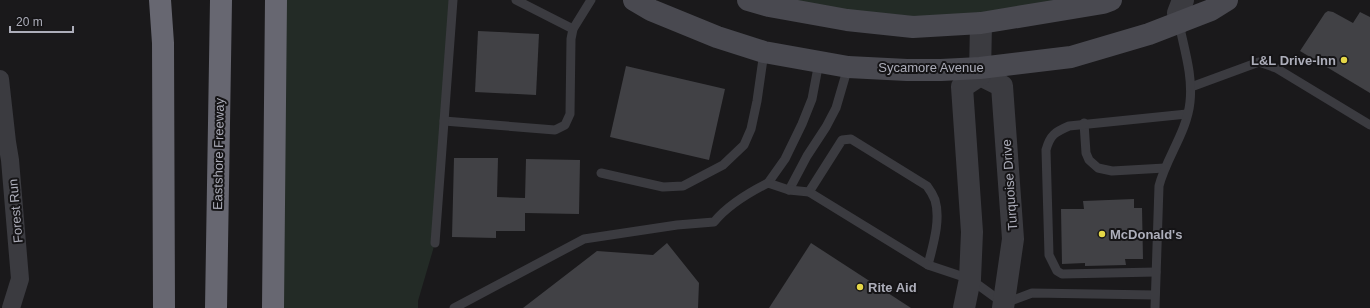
<svg xmlns="http://www.w3.org/2000/svg" width="1370" height="308" font-family="Arial,sans-serif">
	<rect width="100%" height="100%" fill="#1a191b"/>
	<!-- green -->
	<g fill="#232b26">
		<path d="M276,0H453L435,243L418,301V308H273Z"/>
		<path d="M748,0H1111L981,23Z"/>
	</g>
	<!-- building -->
	<g fill="#414145">
		<path d="M1328,11L1333,12L1353,23L1360,12L1370,17V93L1300,51L1325,13Z"/>
		<path d="M478,31L539,34L536,95L475,92Z"/>
		<path d="M626,66L725,89L709,160L610,137Z"/>
		<path d="M454,158H498L497,197L525,198L526,159L580,160L579,214L525,213V231H496V238L452,237Z"/>
		<path d="M1134,199V208H1142L1143,259H1125L1126,265L1085,266V263L1062,264L1061,209H1084L1083,201Z"/>
		<path d="M667,243L699,283L698,308H523L597,251L653,255Z"/>
		<path d="M811,243L911,308H769Z"/>
	</g>
	<g fill="none" stroke-linecap="round" stroke-linejoin="round">
		<!-- service -->
		<g stroke="#3b3b40" stroke-width="9">
			<path d="M516,0L573,29"/>
			<path d="M1191,87L1259,62L1276,68L1370,125"/>
			<path d="M444,121L555,130L565,125L570,114L571,39L573,29L591,0"/>
			<path d="M1084,123L1086,153L1089,160L1098,168L1112,171L1165,168"/>
			<path d="M601,173L663,187L683,186L723,165L744,145L751,129L757,101L764,52"/>
			<path d="M768,183L785,159L802,124L812,99L819,62"/>
			<path d="M789,190L807,156L826,127L836,108L848,67"/>
			<path d="M809,192L842,140L851,139L927,186C930,190 933,195 935,200C941,220 933,245 928,265"/>
			<path d="M435,243L453,0"/>
			<path d="M1156,272L1062,274L1057,271L1049,255L1046,150C1050,135 1055,132 1069,126L1187,114"/>
			<path d="M1005,303L1032,293L1155,295"/>
			<path d="M454,308L584,239L677,225L714,222C728,205 748,193 768,183L789,190L809,192L928,265L970,279L1003,303"/>
			<path d="M1155,308L1159,186C1166,158 1187,132 1190,102C1193,75 1184,49 1179,23"/>
		</g>
		<!-- minor -->
		<path stroke="#3b3b40" stroke-width="18" d="M0,79L7,142L10,160L20,279L11,308"/>
		<!-- tertiary -->
		<g stroke="#3b3b40" stroke-width="22">
			<path d="M1179,23L1178,13L1183,0"/>
			<path d="M980,75L1002,86L1013,239L1003,308"/>
			<path d="M980,75L981,23"/>
			<path d="M964,308L970,279L972,232L962,87L980,75"/>
		</g>
		<!-- secondary -->
		<g stroke="#494950" stroke-width="22">
			<path d="M634,0L651,10L717,37L764,52L848,67L907,70H941L980,68L1071,57L1149,34L1211,10L1227,0"/>
			<path d="M748,0L769,6L847,20L913,27L981,23L1103,3L1111,0"/>
		</g>
		<!-- motorway -->
		<g stroke="#676771" stroke-width="22">
			<path d="M160,0L163,43L164,308"/>
			<path d="M216,308L221,0"/>
			<path d="M273,308L276,0"/>
		</g>
	</g>
	<!-- markers -->
	<g fill="#e5d747" stroke="#151416" stroke-width="1.5">
		<circle cx="1344" cy="60" r="4"/>
		<circle cx="1102" cy="234" r="4"/>
		<circle cx="860" cy="287" r="4"/>
	</g>
	<g text-anchor="middle" stroke-width="4" stroke-linejoin="round" paint-order="stroke">
		<!-- poi labels -->
		<g font-size="13" font-weight="bold" fill="#adaeba" stroke="#151416" text-anchor="start">
			<text x="1336" y="65" text-anchor="end">L&amp;L Drive-Inn</text>
			<text x="1110" y="239">McDonald's</text>
			<text x="868" y="292">Rite Aid</text>
		</g>
		<!-- street labels -->
		<g font-size="13" fill="#adaeba" stroke="#151416">
			<text x="931" y="72">Sycamore Avenue</text>
			<text transform="translate(218 154) rotate(-89)" y="5">Eastshore Freeway</text>
			<text transform="translate(1009 185) rotate(-94)" y="5">Turquoise Drive</text>
			<text transform="translate(15 211) rotate(-95)" y="5">Forest Run</text>
		</g>
	</g>
	<!-- scale -->
	<path d="M10 26v6h63v-6" fill="none" stroke="#adaeba" stroke-width="2"/>
	<text x="16" y="26" font-size="12" fill="#adaeba" stroke="#151416" stroke-width="3" paint-order="stroke">20 m</text>
</svg>
